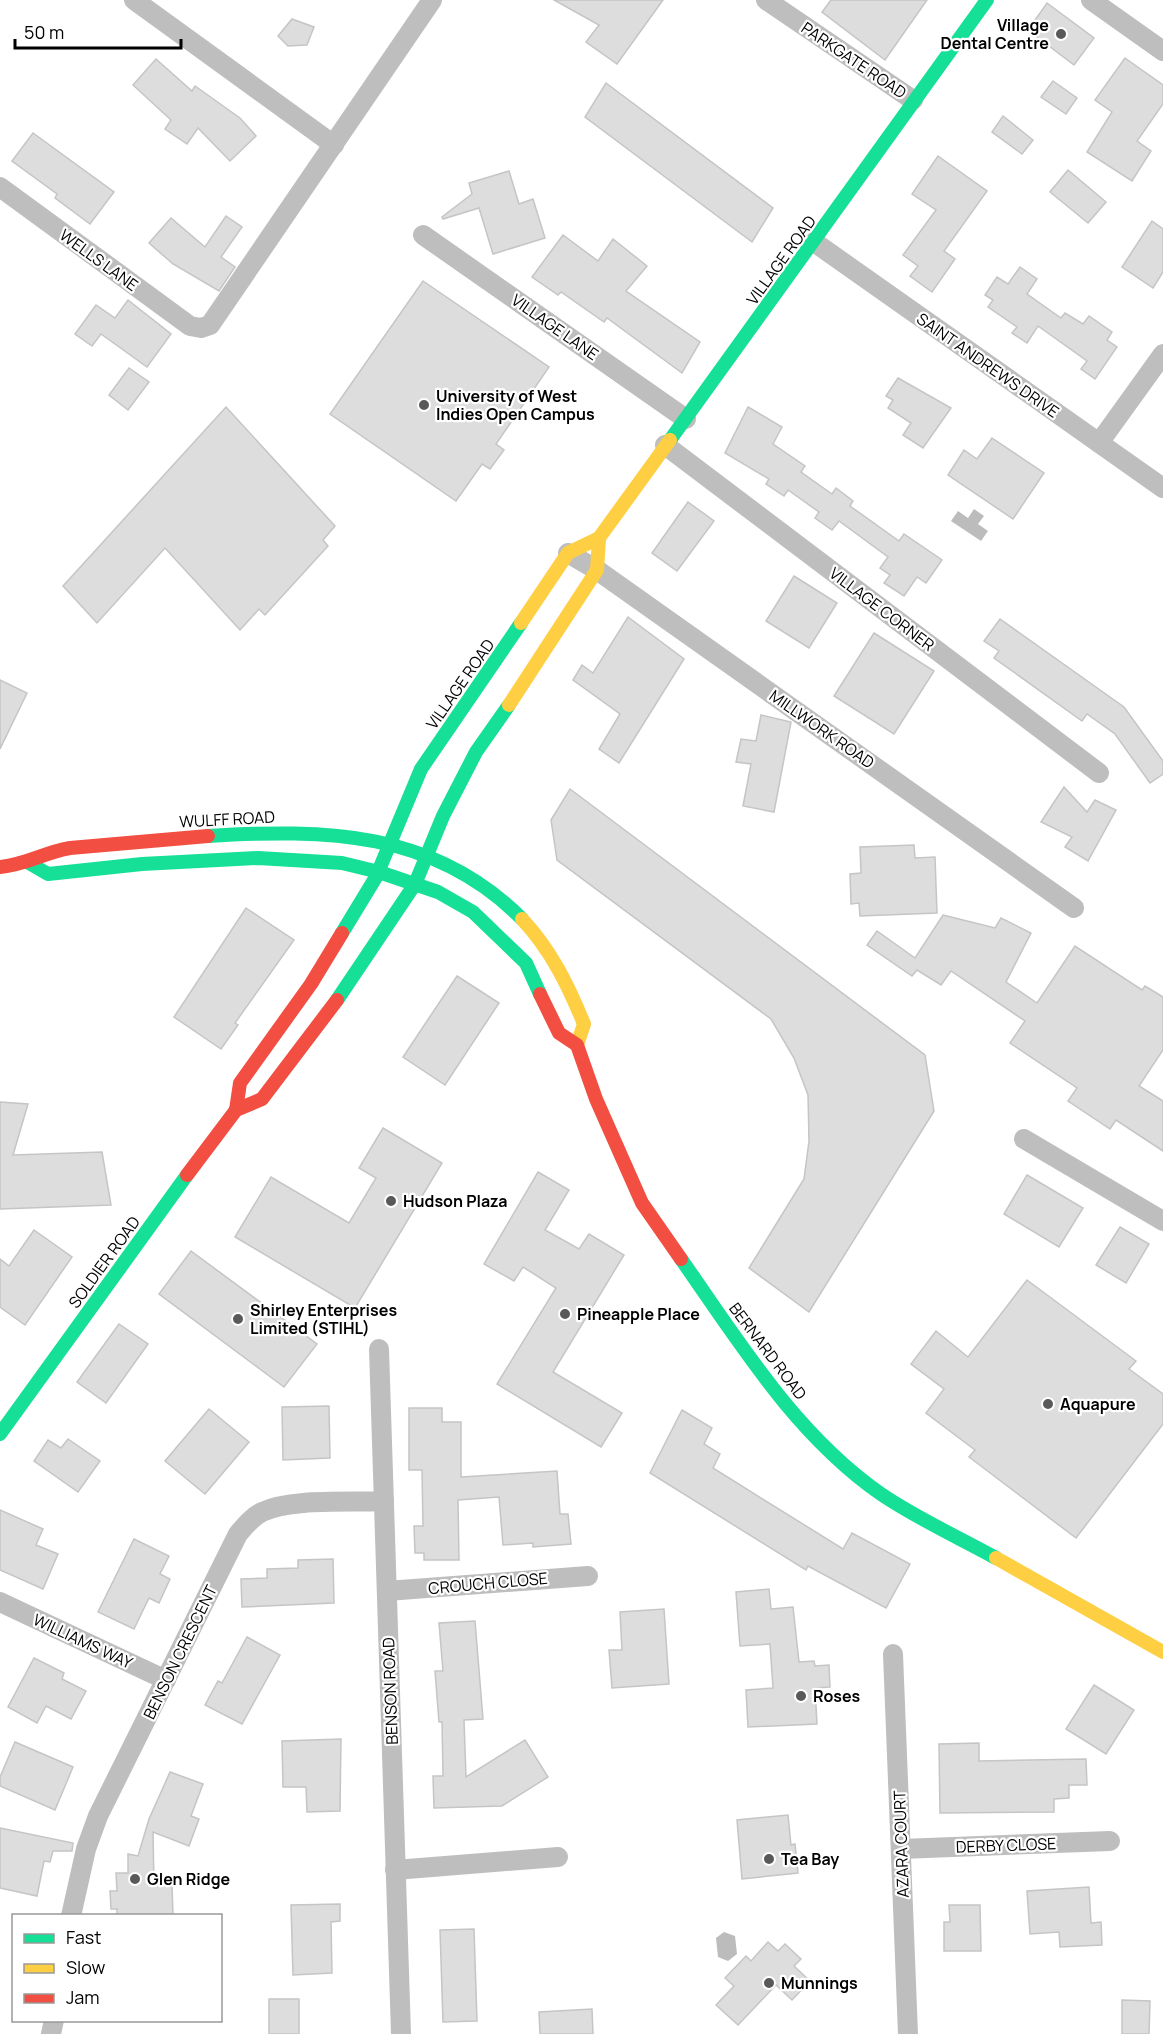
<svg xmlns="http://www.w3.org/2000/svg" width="1163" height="2034" font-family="Manrope,sans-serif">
	<rect width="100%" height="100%" fill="#fff"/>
	<!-- water -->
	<g fill="#bcbcbc">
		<path d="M974,509L984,516L978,524L988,531L981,541L951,521L958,511L968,518Z"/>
		<path d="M724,1932L735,1936L737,1954L728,1961L718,1957L716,1938Z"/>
	</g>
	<!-- building -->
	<g fill="#ddd" stroke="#c5c5c5" stroke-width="1.5">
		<path d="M554,0H663L617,64L586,42L599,25Z"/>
		<path d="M831,0H927L885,60L822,12Z"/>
		<path d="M1047,3L1094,38L1074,65L1028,30Z"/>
		<path d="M292,19L314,27L307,45L288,46L278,36Z"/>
		<path d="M1125,58L1163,85V104L1137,141L1151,151L1132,181L1087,152L1112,112L1095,100Z"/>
		<path d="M156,59L192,91L195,86L240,118L256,136L230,161L198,128L187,144L165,129L171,120L133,85Z"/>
		<path d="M1053,81L1077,98L1066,114L1041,97Z"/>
		<path d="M606,83L773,208L752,242L585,117Z"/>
		<path d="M1003,116L1033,140L1022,154L992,132Z"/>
		<path d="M33,133L114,192L90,224L55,198L57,194L12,161Z"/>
		<path d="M938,156L987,191L944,251L955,259L932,292L910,276L918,266L903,255L936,210L912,194Z"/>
		<path d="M1068,170L1106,202L1088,223L1050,192Z"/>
		<path d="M509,171L519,204L533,199L545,238L493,254L479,208L443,219L442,217L472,194L469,183Z"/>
		<path d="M226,216L242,227L221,257L235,267L219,291L173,264L149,243L171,218L205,247Z"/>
		<path d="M1152,221L1163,229V272L1153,288L1122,267Z"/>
		<path d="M563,235L598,261L613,239L647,266L626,291L700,342L682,373L607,318L604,322L561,292L558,295L532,277Z"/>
		<path d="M1020,267L1037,279L1027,294L1061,318L1065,313L1083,324L1089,316L1112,332L1107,340L1117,347L1095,379L1081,369L1087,361L1038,326L1027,343L1012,333L1017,327L988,307L993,300L985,295L997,277L1008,284Z"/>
		<path d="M423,281L549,367L496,444L504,450L490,469L482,464L456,501L330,414Z"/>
		<path d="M128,300L171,334L147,367L101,334L92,346L75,334L96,305L115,318Z"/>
		<path d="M129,368L149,382L128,410L109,395Z"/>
		<path d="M898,378L951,408L923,448L903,435L911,423L888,408L893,400L886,396Z"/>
		<path d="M226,407L335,526L323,540L328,546L265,615L259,609L240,630L165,548L97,623L63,586Z"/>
		<path d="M748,407L782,427L773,444L805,466L801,472L832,494L836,488L853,501L850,506L899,541L904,534L942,560L926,583L917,577L904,596L884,583L890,575L880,568L888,557L839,521L832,530L815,518L819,512L788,490L784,496L766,484L769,479L725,453Z"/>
		<path d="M992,438L1044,473L1013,519L948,475L964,450L977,459Z"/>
		<path d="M688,502L714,521L677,571L652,553Z"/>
		<path d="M794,576L837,603L809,648L766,621Z"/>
		<path d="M628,617L684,659L619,763L599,749L620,714L573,680L582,665L593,673Z"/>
		<path d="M1000,619L1124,707L1163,761V774L1150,783L1115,734L1087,714L1082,721L994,658L999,651L984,641Z"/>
		<path d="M874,633L934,671L894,734L834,696Z"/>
		<path d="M0,680L27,693L0,749Z"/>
		<path d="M761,715L791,722L774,812L743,806L751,764L736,762L741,739L756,741Z"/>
		<path d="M1064,787L1087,812L1095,800L1116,810L1088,861L1065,847L1072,837L1041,822Z"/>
		<path d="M570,789L925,1055L934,1111L809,1312L749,1268L804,1179L809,1141L808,1095L794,1058L771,1019L557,860L551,820Z"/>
		<path d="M914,845L915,858L935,857L937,913L860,916L859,903L851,904L850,874L861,873L860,847Z"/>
		<path d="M246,908L294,940L235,1023L238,1025L221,1049L174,1017Z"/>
		<path d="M943,915L995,928L1001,918L1031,933L1006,982L1037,1003L1075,946L1142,990L1145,986L1163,997V1050L1139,1086L1163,1101V1151L1116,1120L1110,1129L1068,1101L1077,1088L1010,1043L1025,1021L951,971L941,985L917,970L912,976L867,945L877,931L915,958Z"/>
		<path d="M457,976L499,1003L445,1085L403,1057Z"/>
		<path d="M0,1102L28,1104L13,1155L102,1152L111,1205L0,1209Z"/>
		<path d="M383,1128L442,1163L355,1308L235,1237L271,1177L349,1223L376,1178L359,1168Z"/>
		<path d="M538,1172L569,1190L545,1230L579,1249L589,1234L624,1255L553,1372L622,1413L601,1447L497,1384L556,1288L523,1267L514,1281L484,1264Z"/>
		<path d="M1027,1175L1083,1208L1059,1247L1004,1214Z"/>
		<path d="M1120,1227L1149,1244L1126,1283L1096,1265Z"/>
		<path d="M34,1230L72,1257L25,1325L0,1307V1259L9,1266Z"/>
		<path d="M191,1251L317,1344L284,1387L159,1294Z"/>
		<path d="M1027,1280L1136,1361L1129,1369L1163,1394V1424L1076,1538L969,1457L975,1450L926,1413L944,1389L911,1364L936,1331L968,1357Z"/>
		<path d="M119,1324L148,1344L106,1403L77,1382Z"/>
		<path d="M329,1406L330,1458L283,1460L282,1407Z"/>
		<path d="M409,1408H442V1422H461V1477L557,1471L560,1514H568L571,1544L533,1547V1543L503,1545L499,1497L458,1500L459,1560H424V1553H415L414,1526H423L422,1470H409Z"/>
		<path d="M209,1409L249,1442L205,1494L165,1461Z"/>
		<path d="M682,1410L712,1428L704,1444L720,1454L713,1468L843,1549L852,1533L910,1564L886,1608L808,1566L806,1570L650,1473Z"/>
		<path d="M68,1439L100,1461L78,1492L34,1461L48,1440L61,1448Z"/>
		<path d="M0,1510L43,1529L36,1545L58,1554L43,1589L0,1570Z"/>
		<path d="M134,1539L169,1556L160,1574L170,1579L159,1603L149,1598L134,1629L98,1612Z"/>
		<path d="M333,1559L334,1603L242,1607L241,1579L267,1578V1569L298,1568V1560Z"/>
		<path d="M769,1589L771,1609L793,1607L799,1662L814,1661L815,1666L829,1665L830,1687L815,1688L817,1724L748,1727L746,1690L773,1688L770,1644L740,1646L736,1592Z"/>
		<path d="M664,1609L669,1684L612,1688L609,1650H622L620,1612Z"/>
		<path d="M475,1621L483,1719L464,1720L466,1777L525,1740L548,1777L502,1806L434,1808L433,1776H443L442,1722H439L435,1671H443L439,1623Z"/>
		<path d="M247,1637L280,1655L242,1724L205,1705L218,1681L222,1683Z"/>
		<path d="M34,1658L64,1673L62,1679L86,1691L71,1719L46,1706L37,1723L8,1707Z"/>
		<path d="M1094,1685L1134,1710L1106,1754L1066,1729Z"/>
		<path d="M341,1739L340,1811L307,1812L306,1787H283L282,1741Z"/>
		<path d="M15,1742L73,1767L55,1810L0,1786V1777Z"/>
		<path d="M979,1743V1761L1086,1759L1087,1785H1069V1798L1054,1799V1812L940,1813L939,1744Z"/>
		<path d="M170,1772L203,1784L191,1816L199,1819L189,1846L153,1832L154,1885H172L173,1916H117V1909H111L110,1891H117L116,1873H128V1854L138,1856L149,1819Z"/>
		<path d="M788,1815L791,1845L795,1844L798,1873L742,1879L737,1820Z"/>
		<path d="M0,1828L73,1843L72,1851H53L50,1862L44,1861L37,1896L0,1888Z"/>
		<path d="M1089,1887L1091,1923L1101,1922L1102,1945L1060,1947L1059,1932L1030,1934L1027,1891Z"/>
		<path d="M340,1904V1921L331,1922L332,1973L293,1975L291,1905Z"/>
		<path d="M949,1905H980L981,1951H944V1922H950Z"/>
		<path d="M474,1929L477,2021L443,2022L440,1930Z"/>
		<path d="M768,1942L778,1951L785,1944L801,1959L794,1966L810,1981L792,2000L776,1985L738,2025L716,2005L734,1986L725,1978L746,1956L751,1961Z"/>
		<rect x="269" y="1999" width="30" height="35"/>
		<path d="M1122,2000L1150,2001L1149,2034H1122Z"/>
		<path d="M592,2009L593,2034H540L539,2012Z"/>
	</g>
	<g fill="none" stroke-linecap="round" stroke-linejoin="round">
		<!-- street -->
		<g stroke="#bebebe" stroke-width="20">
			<path d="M134,0L334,145"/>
			<path d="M766,0L913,100"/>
			<path d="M1091,0L1163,51"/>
			<path d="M0,187L190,326L201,328L210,325L432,0"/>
			<path d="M423,235L686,419"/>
			<path d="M814,242L1163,488"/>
			<path d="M1099,443L1163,354"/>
			<path d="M665,445L1099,773"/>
			<path d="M568,553L597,570L1074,908"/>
			<path d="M1024,1139L1163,1221"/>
			<path d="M379,1349L401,2034"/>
			<path d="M387,1591L588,1576"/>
			<path d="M0,1602L166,1680"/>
			<path d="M893,1654L908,2034"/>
			<path d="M901,1849L1110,1841"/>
			<path d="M395,1870L558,1857"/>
			<path d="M71,1916L86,1849L98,1816L238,1534C245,1526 252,1517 262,1512C292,1498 350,1503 384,1501"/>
			<path d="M51,2034L54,2020"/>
		</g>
		<!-- fast -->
		<g stroke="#16e098" stroke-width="14">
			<path d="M670,440L987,0"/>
			<path d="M208,836C325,829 434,830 522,919"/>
			<path d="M29,863L48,874L142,864L258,858L342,863L379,872L438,892L473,912L526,963L540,994"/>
			<path d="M342,933L376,877L421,769L521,623"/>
			<path d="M337,1000L415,884L443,816L476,752L509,705"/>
			<path d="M681,1259C740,1343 795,1434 881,1494C916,1518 958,1537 996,1558"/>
			<path d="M0,1434L187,1175"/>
		</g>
		<!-- slow -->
		<g stroke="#ffcf43" stroke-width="14">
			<path d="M521,623L568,553L599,538L670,440"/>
			<path d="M509,705L597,570L599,538"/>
			<path d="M522,919C551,950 568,985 584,1024L577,1045"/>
			<path d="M996,1558L1163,1652"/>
		</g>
		<!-- jam -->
		<g stroke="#f24e42" stroke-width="14">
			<path d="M0,867C29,864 42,853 70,848L208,836"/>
			<path d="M540,994L559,1033L577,1045L596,1099L642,1203L681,1259"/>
			<path d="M236,1110L240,1083L311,984L342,933"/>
			<path d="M187,1175L236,1110L262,1099L337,1000"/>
		</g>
	</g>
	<!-- markers -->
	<g fill="#595959" stroke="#fff" stroke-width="2">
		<circle cx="1061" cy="34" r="6"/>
		<circle cx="424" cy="405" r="6"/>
		<circle cx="391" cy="1201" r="6"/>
		<circle cx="565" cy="1314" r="6"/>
		<circle cx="238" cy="1319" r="6"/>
		<circle cx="1048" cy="1404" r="6"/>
		<circle cx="801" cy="1696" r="6"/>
		<circle cx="769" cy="1859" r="6"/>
		<circle cx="135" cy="1879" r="6"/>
		<circle cx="769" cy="1983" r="6"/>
	</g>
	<g text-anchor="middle" stroke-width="4.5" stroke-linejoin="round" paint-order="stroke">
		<!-- poi labels -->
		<g font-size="16" font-weight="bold" fill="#000" stroke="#fff" text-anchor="start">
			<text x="1049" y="31" text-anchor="end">Village<tspan x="1049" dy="18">Dental Centre</tspan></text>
			<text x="436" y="402">University of West<tspan x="436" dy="18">Indies Open Campus</tspan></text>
			<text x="403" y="1207">Hudson Plaza</text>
			<text x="250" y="1316">Shirley Enterprises<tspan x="250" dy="18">Limited (STIHL)</tspan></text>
			<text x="577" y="1320">Pineapple Place</text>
			<text x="1060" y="1410">Aquapure</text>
			<text x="813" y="1702">Roses</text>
			<text x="781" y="1865">Tea Bay</text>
			<text x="147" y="1885">Glen Ridge</text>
			<text x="781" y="1989">Munnings</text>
		</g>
		<!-- street labels -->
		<g font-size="16" fill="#000" stroke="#fff">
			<text transform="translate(854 60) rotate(34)" y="6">PARKGATE ROAD</text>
			<text transform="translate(99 260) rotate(36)" y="6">WELLS LANE</text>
			<text transform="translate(781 260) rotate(-54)" y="6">VILLAGE ROAD</text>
			<text transform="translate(555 327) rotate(35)" y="6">VILLAGE LANE</text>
			<text transform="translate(988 365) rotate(35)" y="6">SAINT ANDREWS DRIVE</text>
			<text transform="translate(882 609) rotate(37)" y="6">VILLAGE CORNER</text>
			<text transform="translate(460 684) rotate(-55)" y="6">VILLAGE ROAD</text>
			<text transform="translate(822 729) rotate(35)" y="6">MILLWORK ROAD</text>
			<text transform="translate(227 819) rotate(-3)" y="6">WULFF ROAD</text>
			<text transform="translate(104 1262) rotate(-54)" y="6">SOLDIER ROAD</text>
			<text transform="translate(768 1351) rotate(53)" y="6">BERNARD ROAD</text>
			<text transform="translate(488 1583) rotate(-5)" y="6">CROUCH CLOSE</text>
			<text transform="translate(83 1641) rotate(25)" y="6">WILLIAMS WAY</text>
			<text transform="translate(180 1652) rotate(-64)" y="6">BENSON CRESCENT</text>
			<text transform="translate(390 1691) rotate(-92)" y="6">BENSON ROAD</text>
			<text transform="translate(901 1844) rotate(-92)" y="6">AZARA COURT</text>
			<text transform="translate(1006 1845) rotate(-2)" y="6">DERBY CLOSE</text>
		</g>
	</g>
	<!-- legend -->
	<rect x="12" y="1914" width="210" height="108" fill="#ffffff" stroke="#999999" stroke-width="1.5"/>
	<rect x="24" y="1934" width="30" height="9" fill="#16e098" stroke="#999999" stroke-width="1.5"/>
	<text x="66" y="1944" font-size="18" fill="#000000">Fast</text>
	<rect x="24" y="1964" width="30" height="9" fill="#ffcf43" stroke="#999999" stroke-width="1.5"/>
	<text x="66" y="1974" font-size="18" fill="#000000">Slow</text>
	<rect x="24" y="1994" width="30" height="9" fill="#f24e42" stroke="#999999" stroke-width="1.5"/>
	<text x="66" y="2004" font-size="18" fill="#000000">Jam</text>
	<!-- scale -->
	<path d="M15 39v9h166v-9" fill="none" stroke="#000000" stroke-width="3"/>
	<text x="24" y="39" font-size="18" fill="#000000" stroke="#ffffff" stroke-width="4.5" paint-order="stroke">50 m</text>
</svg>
